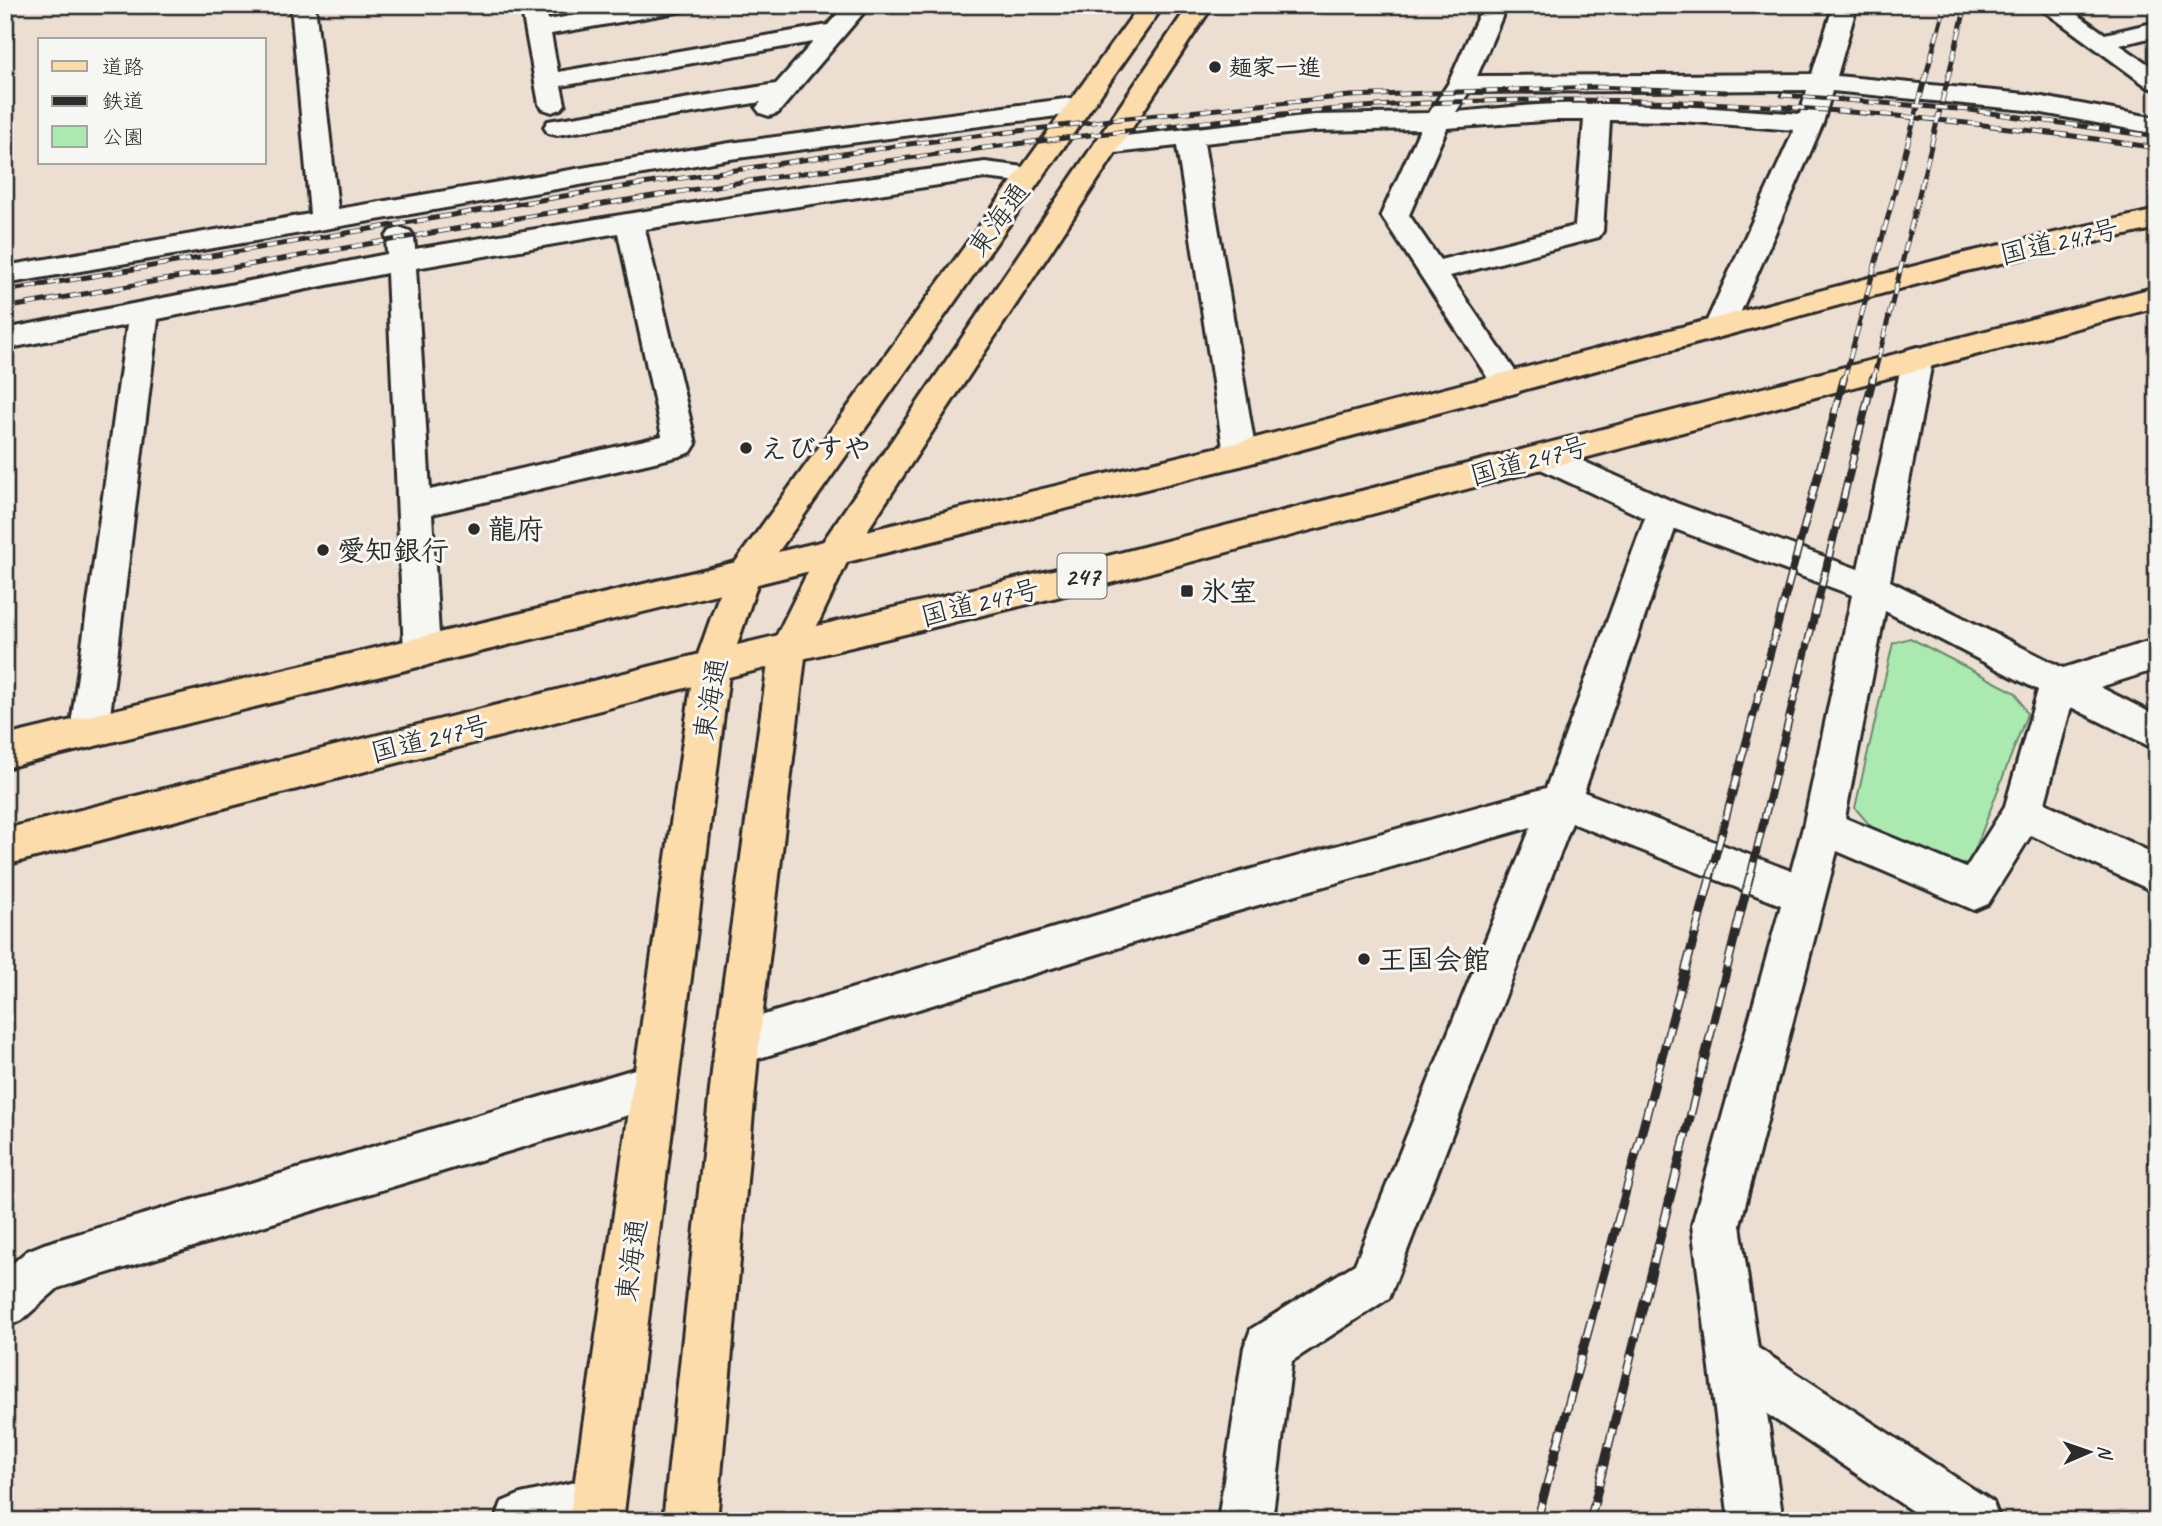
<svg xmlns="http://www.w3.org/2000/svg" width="2162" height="1526" font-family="Caveat,'Klee One',sans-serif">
	<rect width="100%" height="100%" fill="#ecded1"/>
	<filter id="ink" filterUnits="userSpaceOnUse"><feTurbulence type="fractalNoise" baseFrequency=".0143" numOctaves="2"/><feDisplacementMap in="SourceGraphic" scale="14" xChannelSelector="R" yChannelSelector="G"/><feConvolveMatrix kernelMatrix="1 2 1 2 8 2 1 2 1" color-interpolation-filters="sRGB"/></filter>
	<g filter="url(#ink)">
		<!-- green -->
		<path fill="#aae9b0" stroke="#6a8a6e" stroke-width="2" d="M1910,638L2016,693L2027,714L1970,863L1951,865L1872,828L1855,808L1893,643Z"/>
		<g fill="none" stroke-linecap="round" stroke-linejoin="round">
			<!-- minor casing -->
			<g stroke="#2b2b2b" stroke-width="6">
				<g id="minor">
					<path d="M291,5H315L338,209L730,143L1080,97L1089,100L1093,105L1089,110L1080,113L730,159L5,284V266L310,214Z"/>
					<path d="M521,5H545L548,20L634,5H689L685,10L677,12L551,34L558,72L828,25L845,5H870L778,113L769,116L760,113L756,108L761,102L557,135L548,133L544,127L548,121L776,84L813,42L561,86L565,104L561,109L552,112L543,109L539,104Z"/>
					<path d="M1483,5H1507L1477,76L1812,74L1832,10L1828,5H1853L1856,9L1837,76L2026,94L2157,118V134L2026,110L1832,91L1823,123L1735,325L1731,332L1720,335L1709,332L1705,325L1794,130L1682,121L1610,120L1603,231L1599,237L1450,276L1524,384L1519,392L1508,395L1497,392L1381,215L1420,129L1314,131L1204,143L1256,454L1251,462L1240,466L1229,462L1224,454L1177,146L1106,154L1097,152L1093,146L1097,140L1106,138L1314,115L1429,113L1448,84ZM1807,90L1800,114C1719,108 1639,103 1558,104C1524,105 1490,109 1456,112L1469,92ZM1555,120H1584L1575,226L1440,260L1409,215L1447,128Z"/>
					<path d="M2036,5H2064L2105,34L2157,22V36L2120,45L2157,70V90L2148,87Z"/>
					<path d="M985,162L1039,169L1043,175L1039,181L1029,183L985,178L645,229L696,444L691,452L680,456L432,514L440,652L435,662L422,667L409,662L404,652L387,273L158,319L108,732L102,743L89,748L76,743L70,732L127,325L5,349V329L387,254L386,237L390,231L400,228L410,231L414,237L415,249L742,195ZM618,233L662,436L430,490L416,268Z"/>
					<path d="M1918,347L1929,350L1933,357L1890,581L2063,668L2157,639V669L2100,687L2157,716V750L2071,707L2045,803L2157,855V893L2031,835L1988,904L1974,910L1837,851L1740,1225L1758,1348L1993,1502L2000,1521H1927L1767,1414L1783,1521H1729L1692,1225L1781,905L1572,823L1389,1298L1292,1361L1272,1521H1218L1244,1347L1251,1329L1355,1264L1531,827L1234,912L737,1065L721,1059L715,1044L721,1029L737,1023L1234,874L1546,788L1645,518L1532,465L1528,457L1532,449L1544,445L1556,449L1676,503L1858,569L1903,357L1907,350ZM1675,529L1852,595L1803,827L1791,871L1584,792ZM1885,611L2038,690L2005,806L1966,868L1845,818Z"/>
					<path d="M655,1063L671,1069L677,1085L671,1101L655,1107L58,1288L22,1320L5,1327V1270L27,1251L44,1244Z"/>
					<path d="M598,1477L617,1484L624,1503L617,1521H495L502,1502L521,1494Z"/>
				</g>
			</g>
			<!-- major casing -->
			<g stroke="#2b2b2b" stroke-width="6">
				<g id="major">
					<path d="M1140,5H1164L759,579L730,666L623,1521H569L694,666L726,575Z"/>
					<path d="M1189,5H1213L849,558L806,649L759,1044L717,1521H663L715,1044L770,649L822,543Z"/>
				</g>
			</g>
			<!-- highway casing -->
			<g stroke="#2b2b2b" stroke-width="6">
				<g id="highway">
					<path d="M2157,210V228L1966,271L1240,466L5,768V736L1240,442L1965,253Z"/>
					<path d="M2157,287V307L1057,597L712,681L5,865V829L712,651L1057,569Z"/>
				</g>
			</g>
			<!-- minor -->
			<use href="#minor" fill="#f6f6f2" fill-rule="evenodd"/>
			<!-- major -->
			<use href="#major" fill="#fddcac" fill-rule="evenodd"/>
			<!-- highway -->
			<use href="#highway" fill="#fddcac" fill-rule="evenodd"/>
			<!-- rail-far2 casing -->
			<g stroke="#2b2b2b" stroke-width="5">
				<g id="rail-far2">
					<path d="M1782,95L1970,110L2157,137"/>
					<path d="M5,291L576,194L909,144L1127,118L1350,96L1594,87L1726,92"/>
					<path d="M5,308C363,245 720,178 1082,136C1215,121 1349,104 1484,101C1709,95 1934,114 2157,148"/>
					<path d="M1844,380L1945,5"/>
					<path d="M1873,380L1966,5"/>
				</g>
			</g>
			<!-- rail-far1 casing -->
			<g stroke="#2b2b2b" stroke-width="8">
				<g id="rail-far1">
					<path d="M1710,877L1844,378"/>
					<path d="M1750,877L1873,378"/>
				</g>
			</g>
			<!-- rail casing -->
			<g stroke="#2b2b2b" stroke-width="9">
				<g id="rail">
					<path d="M1537,1521L1711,875"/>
					<path d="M1590,1521L1750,875"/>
				</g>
			</g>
			<!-- rail-far2 -->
			<use href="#rail-far2" stroke="#f6f6f2" stroke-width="3.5" stroke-dasharray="11" stroke-linecap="butt"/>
			<!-- rail-far1 -->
			<use href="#rail-far1" stroke="#f6f6f2" stroke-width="5" stroke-dasharray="15" stroke-linecap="butt"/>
			<!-- rail -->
			<use href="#rail" stroke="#f6f6f2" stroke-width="6" stroke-dasharray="19" stroke-linecap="butt"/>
		</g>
	</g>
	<!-- markers -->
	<g fill="#2b2b2b" stroke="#f6f6f2" stroke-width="2.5">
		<circle cx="1215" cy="67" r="7"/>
		<circle cx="746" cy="448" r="7"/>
		<circle cx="474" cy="529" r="7"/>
		<circle cx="323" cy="550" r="7"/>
		<rect x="1180" y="584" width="14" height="14" rx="3.5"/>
		<circle cx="1364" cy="959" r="7"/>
	</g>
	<g text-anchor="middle" stroke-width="6" stroke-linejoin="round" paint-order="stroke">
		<!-- far-poi labels -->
		<g font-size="23" font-weight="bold" fill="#2b2b2b" stroke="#f6f6f2" text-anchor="start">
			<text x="1229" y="75">麺家一進</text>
		</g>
		<!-- shield labels -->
		<rect fill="#f6f6f2" stroke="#686867" stroke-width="2" x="1057.5" y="553.5" width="49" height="45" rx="5"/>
		<g font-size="26" font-weight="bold" fill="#2b2b2b">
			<text x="1082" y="585">247</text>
		</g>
		<!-- street labels -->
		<g font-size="28" fill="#2b2b2b" stroke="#f6f6f2">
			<text transform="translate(998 219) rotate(-54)" y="10">東海通</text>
			<text transform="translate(2059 241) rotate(-13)" y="10">国道247号</text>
			<text transform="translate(1529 460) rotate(-15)" y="10">国道247号</text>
			<text transform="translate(980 602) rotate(-14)" y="10">国道247号</text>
			<text transform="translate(710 699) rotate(-80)" y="10">東海通</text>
			<text transform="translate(430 738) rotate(-14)" y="10">国道247号</text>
			<text transform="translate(631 1260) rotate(-82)" y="10">東海通</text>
		</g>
		<!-- poi labels -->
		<g font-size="28" font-weight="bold" fill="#2b2b2b" stroke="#f6f6f2" text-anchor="start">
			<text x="760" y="458">えびすや</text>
			<text x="488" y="539">龍府</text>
			<text x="337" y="560">愛知銀行</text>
			<text x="1201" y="601">氷室</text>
			<text x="1378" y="969">王国会館</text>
		</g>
	</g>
	<!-- margin -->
	<rect width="2162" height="1526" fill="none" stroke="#f6f6f2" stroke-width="28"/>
	<rect x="14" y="14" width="2134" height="1498" fill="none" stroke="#2b2b2b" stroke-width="2.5" filter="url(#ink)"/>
	<!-- legend -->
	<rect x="38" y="38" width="228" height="126" fill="#f6f6f2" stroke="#a5a5a2" stroke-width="2"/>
	<rect x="52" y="61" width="35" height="10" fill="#fddcac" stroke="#a5a5a2" stroke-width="2"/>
	<text x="102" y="74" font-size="21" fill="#2b2b2b">道路</text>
	<rect x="52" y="96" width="35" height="10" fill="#2b2b2b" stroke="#a5a5a2" stroke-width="2"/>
	<text x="102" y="108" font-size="21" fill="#2b2b2b">鉄道</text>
	<rect x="52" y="126" width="35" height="21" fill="#aae9b0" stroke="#a5a5a2" stroke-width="2"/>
	<text x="102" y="144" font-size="21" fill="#2b2b2b">公園</text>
	<!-- north arrow -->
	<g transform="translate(2089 1452) rotate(88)" stroke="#f6f6f2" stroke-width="5" paint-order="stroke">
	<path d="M0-5L12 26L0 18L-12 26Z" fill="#2b2b2b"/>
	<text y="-10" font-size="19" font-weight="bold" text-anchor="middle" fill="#2b2b2b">N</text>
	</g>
</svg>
